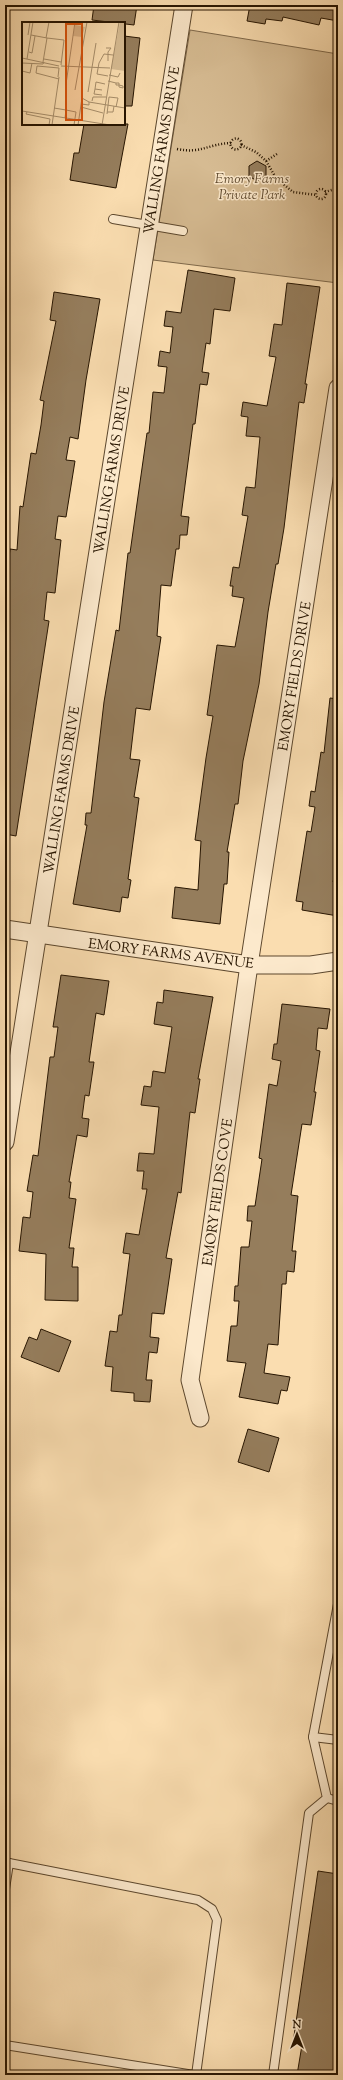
<svg xmlns="http://www.w3.org/2000/svg" width="343" height="2080" font-family="'Sorts Mill Goudy',serif">
	<rect width="100%" height="100%" fill="#faddb0"/>
	<filter id="stains"><feTurbulence type="fractalNoise" baseFrequency=".005" numOctaves="4"/><feColorMatrix values="0 0 0 0 .2 0 0 0 0 .09 0 0 0 0 .02 0 0 0 .5 -.17"/></filter>
	<radialGradient id="worn" r=".72"><stop offset=".6" stop-color="#630" stop-opacity="0"/><stop offset="1" stop-color="#630" stop-opacity=".3"/></radialGradient>
	<!-- green -->
	<path fill="#d6bb92" stroke="#7e684a" d="M190,30L338,54V283L153,260Z"/>
	<!-- building -->
	<g fill="#957d5c" stroke="#271501">
		<path d="M94,5H137L134,25L92,20Z"/>
		<path d="M250,5H338V21L321,18L319,25L283,17L282,21L266,19L265,24L247,21Z"/>
		<path d="M124,36L140,38L132,106H124Z"/>
		<path d="M84,124H128L116,188L70,180L74,153H79Z"/>
		<path d="M257,161L266,166V176L257,181L249,176V166Z"/>
		<path d="M188,270L235,278L230,311L214,309L210,344L206,343L202,372L209,373L207,385L200,384L195,424H193L181,516L189,517L187,535H180L179,549H176L171,586L161,585L157,636L161,637L150,710L136,708L130,759L140,760L134,797L139,798L128,879L131,880L128,898L122,897L120,912L73,904L87,825H85L86,813H91L104,702L116,630L119,631L128,553H130L147,433H149L153,392L164,393L167,367L158,366L160,351L170,353L173,327L164,326L166,311L181,313Z"/>
		<path d="M287,283L320,287L305,384H307L304,403L299,402L284,528L278,564H276L268,612L259,684L243,761L238,804H235L227,852H229L227,884H224L220,924L172,918L175,887L198,890L201,841L195,840L206,758L213,716L207,715L217,645L235,647L244,598L232,596L233,586H230L233,567L239,568L248,516L242,515L246,487L255,488L260,437L246,436L248,417L241,416L243,402L267,406L276,357L269,356L274,324L282,325Z"/>
		<path d="M54,292L100,299L86,380L78,439L70,437L66,460L75,461L66,517L58,516L55,539L61,540L55,593L47,592L44,620L49,621L16,836L5,834V591L10,549L17,550L20,506L23,507L31,453L36,454L41,425L44,401L40,400L56,321L50,320Z"/>
		<path d="M330,698L338,699V857L333,882L338,883V916L302,910L303,902L296,901L307,831L311,832L315,807L309,806L311,791L315,792L321,752L324,753Z"/>
		<path d="M61,975L109,981L104,1015L96,1013L89,1062H94L89,1096L85,1095L82,1118L89,1119L87,1137L77,1135L69,1182H71L69,1198L76,1199L69,1248H74L72,1267H78V1301L45,1300L46,1254L19,1251L23,1217L30,1218L33,1192L27,1191L33,1155L38,1156L50,1057H54L58,1027H53Z"/>
		<path d="M164,990L213,997L198,1079H200L195,1113L190,1112L181,1193L178,1192L166,1258L172,1259L164,1314L152,1313L150,1337L159,1338L157,1353L149,1352L146,1380H152L150,1402L134,1401V1393L111,1391L113,1367L105,1366L110,1331L117,1332L119,1315H122L130,1254L123,1253L126,1233L139,1235L147,1189H142L144,1171H137L139,1153L154,1154L159,1107L141,1105L144,1086L151,1087L153,1071L165,1073L172,1027L154,1024L157,1002L163,1003Z"/>
		<path d="M282,1004L330,1009L327,1029L318,1028L316,1050L320,1051L314,1092H316L311,1125L302,1124L291,1195L298,1196L292,1251H296L294,1272L287,1271L286,1284H282L278,1345L268,1344L264,1373L290,1377L287,1391L281,1390L278,1404L239,1397L246,1363L227,1361L231,1326H237L239,1301H234L235,1286H238L241,1247H249L252,1221H247L248,1206H255L262,1159L259,1158L269,1084L277,1086L281,1061L272,1059L274,1044H277Z"/>
		<path d="M41,1329L71,1341L59,1372L21,1357L29,1337L37,1340Z"/>
		<path d="M248,1429L279,1438L269,1472L238,1462Z"/>
		<path d="M318,1871L338,1874V2075H297L302,2045L293,2043Z"/>
	</g>
	<g fill="none" stroke-linecap="round" stroke-linejoin="round">
		<!-- service casing -->
		<g stroke="#5c472d" stroke-width="10">
			<g id="service">
				<path d="M113,219L183,231"/>
				<path d="M313,1737L338,1740"/>
				<path d="M327,1798L338,1801"/>
				<path d="M9,1863L198,1900L212,1909L217,1920L196,2075"/>
				<path d="M5,1889L9,1863H6"/>
				<path d="M5,2045L194,2075"/>
				<path d="M273,2075L309,1813L327,1798L313,1737L338,1604"/>
			</g>
		</g>
		<!-- minor casing -->
		<g stroke="#5c472d" stroke-width="19">
			<g id="minor">
				<path d="M5,929L249,965H311L338,961"/>
				<path d="M5,1142L184,5"/>
				<path d="M200,1418L190,1380L249,965L338,388"/>
			</g>
		</g>
		<!-- path -->
		<g stroke="#271501" stroke-width="2.5" stroke-dasharray="1 2" stroke-linecap="butt">
			<circle cx="236" cy="144" r="5.5"/>
			<path d="M241,145L256,152L266,161L276,178L293,192L316,195"/>
			<path d="M177,149C201,154 208,144 231,143"/>
			<path d="M266,161L277,154"/>
			<circle cx="321" cy="194" r="5"/>
			<path d="M325,192L338,188"/>
		</g>
		<!-- service -->
		<use href="#service" stroke="#fce9cc" stroke-width="8"/>
		<!-- minor -->
		<use href="#minor" stroke="#fce9cc" stroke-width="17"/>
	</g>
	<g text-anchor="middle" stroke-width="3" stroke-linejoin="round" paint-order="stroke">
		<!-- street labels -->
		<g font-size="14" fill="#271501" stroke="#fce9cc">
			<text transform="translate(161 150) rotate(-81)" y="5">WALLING FARMS DRIVE</text>
			<text transform="translate(111 470) rotate(-81)" y="5">WALLING FARMS DRIVE</text>
			<text transform="translate(294 676) rotate(-81)" y="5">EMORY FIELDS DRIVE</text>
			<text transform="translate(61 790) rotate(-81)" y="5">WALLING FARMS DRIVE</text>
			<text transform="translate(171 953) rotate(7)" y="5">EMORY FARMS AVENUE</text>
			<text transform="translate(217 1192) rotate(-82)" y="5">EMORY FIELDS COVE</text>
		</g>
		<!-- park labels -->
		<g font-size="14" font-style="italic" fill="#644f34" stroke="#fce9cc">
			<text x="252" y="183">Emory Farms<tspan x="252" dy="16">Private Park</tspan></text>
		</g>
	</g>
	<!-- overview -->
	<g transform="translate(22 22)">
		<rect width="103" height="103" fill="#faddb0"/>
		<path d="M98,0H103V49L89,47ZM53,3L63,5L60,15L51,14Z" fill="#d6bb92"/>
		<path fill="none" stroke="#a68d6a" stroke-width="1" d="M6,13L8,0M9,13L25,16L21,40M24,16L27,0M25,16L42,18L39,43M84,26H89L86,30V39M7,30L10,31L13,14M0,36L37,44M5,37L11,0M22,37L39,40M0,41L21,42L22,40M39,44L88,46M0,49L8,51L10,41M87,53L96,55L98,51M86,54L75,52L77,41L82,32L91,33M36,55L37,46L15,44L14,51L37,57M86,59L94,61H97V65L101,66V64L97,63H94V61M44,62L53,0M73,67L72,72L80,73M53,68L65,0M80,68L73,67L74,60L83,62M66,70L74,21M70,79L71,75H84M59,82L67,83V80L103,86M59,85L81,91M32,86L44,88L43,96M44,88L54,90L52,103M0,89L88,103M5,90L4,92L28,97L27,103M85,90H91L92,84M85,92L87,75L96,76L94,85M30,103L37,55M56,103L60,76L67,80M80,103L97,0"/>
		<path fill="#d5520b" fill-opacity="0.15" stroke="#d5520b" stroke-width="2" d="M44,2H60V98H44Z"/>
		<rect width="103" height="103" fill="none" stroke="#271501" stroke-width="2"/>
	</g>
	<!-- margin -->
	<rect width="343" height="2080" fill="none" stroke="#faddb0" stroke-width="20"/>
	<rect x="6" y="6" width="331" height="2068" fill="none" stroke="#271501" stroke-width="2"/>
	<rect x="10" y="10" width="323" height="2060" fill="none" stroke="#271501"/>
	<!-- north arrow -->
	<g transform="translate(297 2034)" stroke="#fce9cc" stroke-width="3" paint-order="stroke">
	<path d="M0-3L7 15L0 10L-7 15Z" fill="#271501"/>
	<text y="-6" font-size="11" font-weight="bold" text-anchor="middle" fill="#271501">N</text>
	</g>
	<rect width="100%" height="100%" filter="url(#stains)"/>
	<rect width="100%" height="100%" fill="url(#worn)"/>
</svg>
